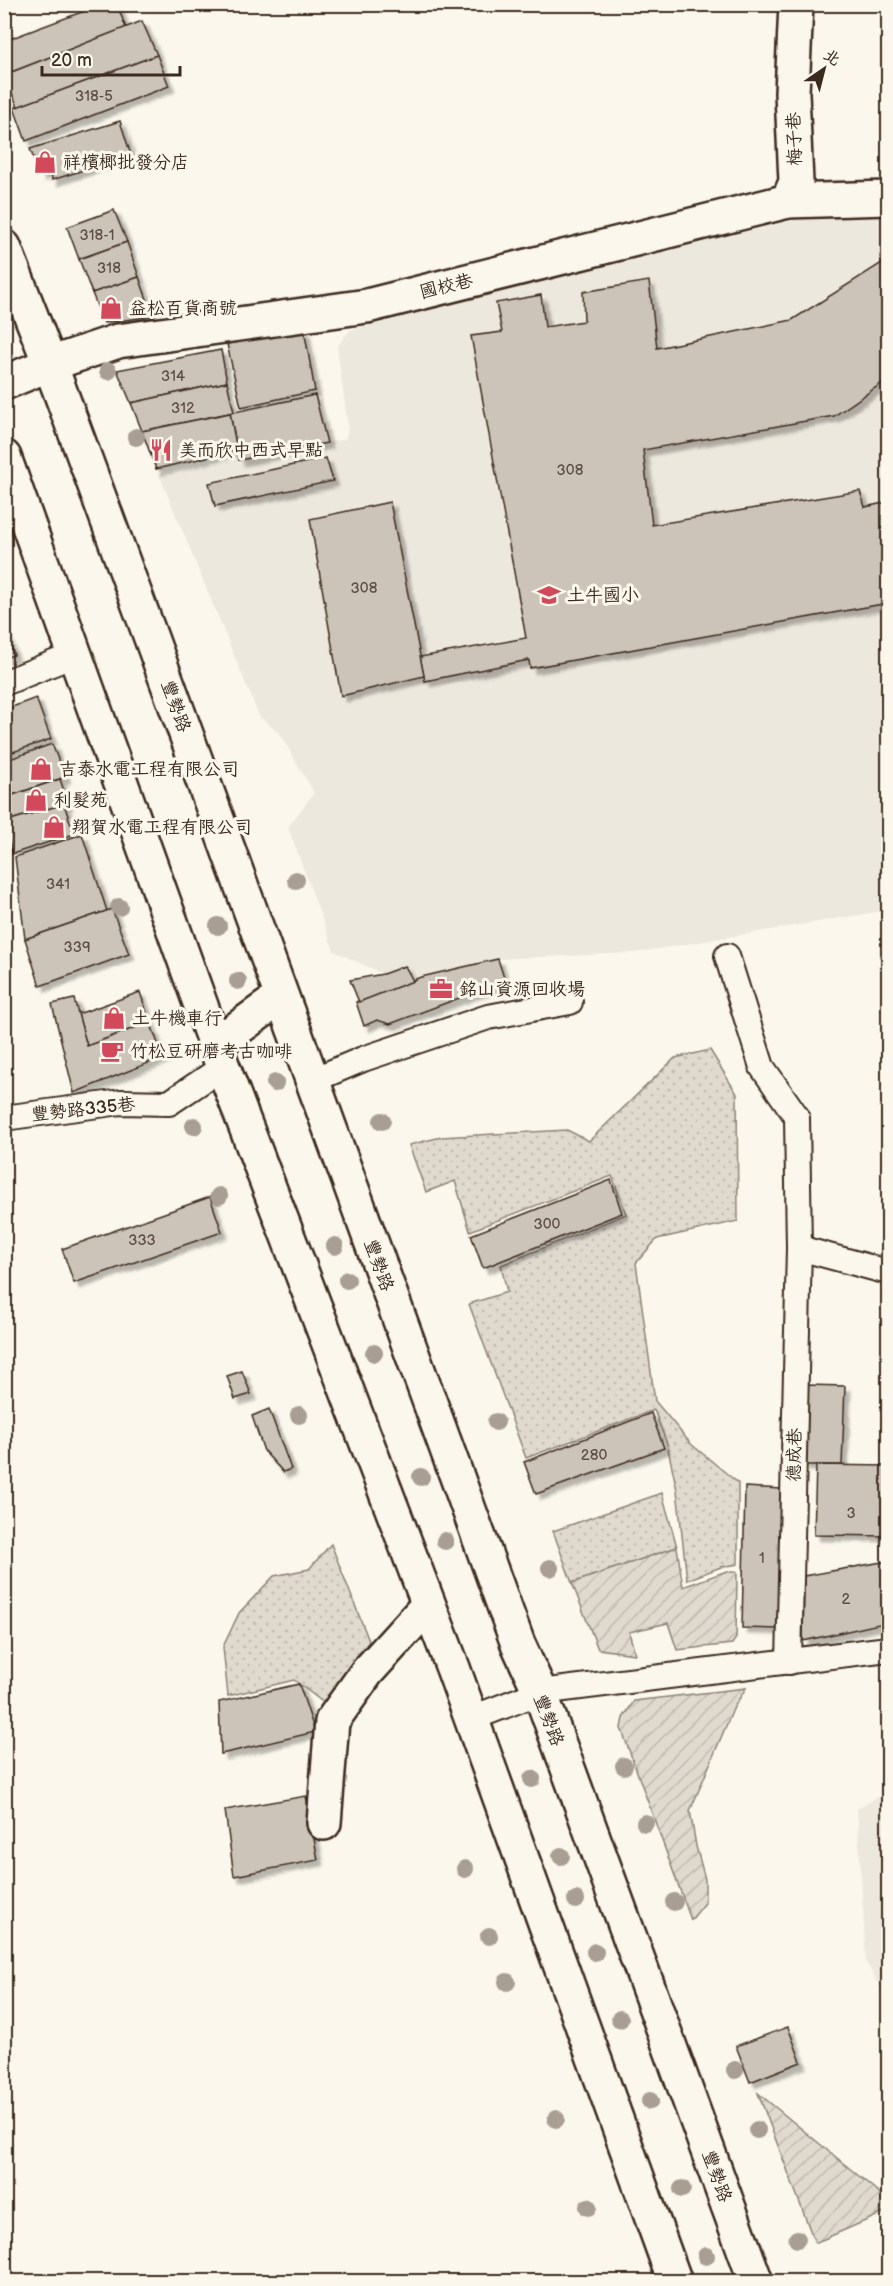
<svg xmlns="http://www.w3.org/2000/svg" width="893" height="2286" font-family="'Balsamiq Sans','LXGW WenKai TC',sans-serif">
	<defs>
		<pattern id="grass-dots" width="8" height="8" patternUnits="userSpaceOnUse" patternTransform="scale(1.5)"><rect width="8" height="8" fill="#dfd9ce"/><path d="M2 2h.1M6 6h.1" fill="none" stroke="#c0bab0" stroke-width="1.8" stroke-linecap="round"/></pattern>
		<pattern id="garden-furrows" width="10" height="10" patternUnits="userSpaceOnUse" patternTransform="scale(1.5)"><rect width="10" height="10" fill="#dfd9ce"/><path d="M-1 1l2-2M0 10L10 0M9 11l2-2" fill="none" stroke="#c0bab0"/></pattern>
		<filter id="shadow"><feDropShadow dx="5.5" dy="5.5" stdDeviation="1.5" flood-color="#0004"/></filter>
	</defs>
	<rect width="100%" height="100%" fill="#fbf7ec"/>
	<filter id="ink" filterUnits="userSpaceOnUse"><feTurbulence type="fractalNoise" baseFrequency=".0167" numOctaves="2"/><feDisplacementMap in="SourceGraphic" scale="12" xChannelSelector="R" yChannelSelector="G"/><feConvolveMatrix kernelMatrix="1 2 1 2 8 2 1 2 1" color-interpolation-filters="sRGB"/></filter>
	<g filter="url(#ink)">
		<!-- built -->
		<g fill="#ede8dd">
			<path d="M888,214V910L634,953L498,959L413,981L405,966L383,974L334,951L288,827L314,793L280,734L259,716L159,474L346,439L348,427L337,347L350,330L489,292L795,220Z"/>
			<path d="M881,1795L888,1796V2001L866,1962L857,1809Z"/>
		</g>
		<!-- grass -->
		<g fill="url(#grass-dots)" stroke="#8d8276" stroke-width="1.5">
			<path d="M710,1050L737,1094L738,1221L657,1239L636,1263L655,1401L691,1444L738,1483V1564L721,1567L687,1580L677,1490L667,1444L654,1410L526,1458L469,1304L507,1292L501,1265L626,1214L612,1176L470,1231L455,1181L426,1192L409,1145L441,1137L567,1130L589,1141L675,1058Z"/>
			<path d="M662,1493L677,1547L572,1583L553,1531Z"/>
			<path d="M331,1544L369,1641L325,1704L294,1680L228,1696L223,1647L239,1613L274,1576L309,1569Z"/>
		</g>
		<!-- garden -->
		<g fill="url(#garden-furrows)" stroke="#8d8276" stroke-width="1.5">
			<path d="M677,1547L683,1587L724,1572H737L736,1638L732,1644L677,1650L668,1623L629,1632L635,1654L598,1649L572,1583Z"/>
			<path d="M746,1688L734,1707L690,1811L696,1846L705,1879V1903L691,1920L621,1728L623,1718L634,1701Z"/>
			<path d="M758,2093L888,2200V2211L815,2243Z"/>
		</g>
		<!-- building -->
		<g fill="#ccc4b9" stroke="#3b2a1e" stroke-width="1.5" filter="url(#shadow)">
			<path d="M103,4H117L126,28L4,75V41Z"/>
			<path d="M142,21L157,55L18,107L4,75Z"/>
			<path d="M157,55L169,86L26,141L14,108Z"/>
			<path d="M120,121L131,155L52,180L51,171L40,175L30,149Z"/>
			<path d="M114,210L127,242L79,259L67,227Z"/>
			<path d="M127,242L139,277L92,293L79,259Z"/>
			<path d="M888,259V379L834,416L643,450L652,525L860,491L865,507L888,502V603L530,668L529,660L425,681L420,657L526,638L471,336L502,332L496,303L541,295L545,327L584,321L583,292L649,281L657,348L792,320Z"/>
			<path d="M139,277L153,316L104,323L92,293Z"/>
			<path d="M304,329L315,391L241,407L227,344Z"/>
			<path d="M221,350L227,382L131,403L117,370Z"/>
			<path d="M227,382L234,412L142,431L131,403Z"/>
			<path d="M315,395L327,443L239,460L230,413Z"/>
			<path d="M230,413L237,450L156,469L142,431Z"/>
			<path d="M326,458L333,481L215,506L209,483Z"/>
			<path d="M390,502L424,676L341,696L310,519Z"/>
			<path d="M4,629L14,655L4,658Z"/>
			<path d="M36,698L51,739L4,755V710Z"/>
			<path d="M52,744L65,777L4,798V761Z"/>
			<path d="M60,779L68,803L4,822V798Z"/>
			<path d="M64,804L74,834L12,854L4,822Z"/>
			<path d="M82,834L107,911L25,939L15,857Z"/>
			<path d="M112,909L129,954L40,986L25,939Z"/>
			<path d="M498,959L506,984L470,994L390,1024L377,1020L364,1026L356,1002L421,977Z"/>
			<path d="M405,966L413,981L359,1002L350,980L383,974Z"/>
			<path d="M140,992L150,1022L87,1046L78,1014Z"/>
			<path d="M74,999L87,1046L150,1022L163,1057L74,1093L52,1004Z"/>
			<path d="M611,1180L622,1213L483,1268L471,1235Z"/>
			<path d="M210,1197L222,1232L74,1283L62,1249Z"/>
			<path d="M242,1371L251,1394L235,1399L227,1376Z"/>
			<path d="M806,1385L845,1386L842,1465H803Z"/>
			<path d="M269,1409L291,1469L283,1472L264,1451L252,1416Z"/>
			<path d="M651,1413L664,1448L536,1494L524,1462Z"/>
			<path d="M816,1465L888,1466V1536L814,1535Z"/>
			<path d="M745,1487L782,1489L779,1629L742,1628Z"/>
			<path d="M888,1561V1622L803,1641L804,1576Z"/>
			<path d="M299,1684L315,1732L221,1754L219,1702Z"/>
			<path d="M306,1796L318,1860L234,1876L225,1810Z"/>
			<path d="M788,2027L801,2062L750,2082L736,2046Z"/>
		</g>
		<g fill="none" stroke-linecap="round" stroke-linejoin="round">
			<!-- lane casing -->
			<g stroke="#3b2a1e" stroke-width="28">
				<g id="lane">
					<path d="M4,683L76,654"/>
					<path d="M727,956L762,1067L797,1117L799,1248L789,1662"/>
					<path d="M311,1081L363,1059L488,1017L570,1002"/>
					<path d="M4,1118L121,1102L169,1103L223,1067"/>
					<path d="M799,1248L888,1272"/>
					<path d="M470,1719L540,1692L888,1649"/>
				</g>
			</g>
			<!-- street casing -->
			<g stroke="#3b2a1e" stroke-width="38">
				<g id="street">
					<path d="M788,201L796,182L792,93L796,4"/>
					<path d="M4,383L50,364L118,341L367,306L788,201L888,198"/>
					<path d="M216,1044L281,997"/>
					<path d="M324,1823L332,1721L367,1672L428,1605"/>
				</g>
			</g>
			<!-- primary casing -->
			<g stroke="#3b2a1e" stroke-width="38">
				<g id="primary">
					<path d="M4,247L50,364L147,627L518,1644L540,1692L756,2282"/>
					<path d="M4,457L223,1067L453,1668L675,2282"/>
				</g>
			</g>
			<!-- lane -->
			<use href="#lane" stroke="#fbf7ec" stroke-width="24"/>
			<!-- street -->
			<use href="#street" stroke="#fbf7ec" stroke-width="33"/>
			<!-- primary -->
			<use href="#primary" stroke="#fbf7ec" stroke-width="33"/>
		</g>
		<!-- trees -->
		<g fill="#a89e93">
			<circle cx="108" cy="371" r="9"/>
			<circle cx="136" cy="437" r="9"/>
			<circle cx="296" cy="880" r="9"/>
			<circle cx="119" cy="907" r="9"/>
			<circle cx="218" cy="926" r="9"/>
			<circle cx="238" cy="981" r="9"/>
			<circle cx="275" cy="1083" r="9"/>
			<circle cx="382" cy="1121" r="9"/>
			<circle cx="194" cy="1126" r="9"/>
			<circle cx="219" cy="1196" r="9"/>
			<circle cx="335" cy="1246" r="9"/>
			<circle cx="347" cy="1280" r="9"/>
			<circle cx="374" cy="1353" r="9"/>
			<circle cx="299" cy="1415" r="9"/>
			<circle cx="496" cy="1422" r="9"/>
			<circle cx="421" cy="1477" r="9"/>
			<circle cx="445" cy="1541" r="9"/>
			<circle cx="550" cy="1568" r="9"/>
			<circle cx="624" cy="1766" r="9"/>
			<circle cx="532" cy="1779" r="9"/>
			<circle cx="645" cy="1823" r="9"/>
			<circle cx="561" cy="1856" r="9"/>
			<circle cx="465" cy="1869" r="9"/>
			<circle cx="576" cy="1900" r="9"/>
			<circle cx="674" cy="1902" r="9"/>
			<circle cx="489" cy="1936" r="9"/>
			<circle cx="595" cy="1952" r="9"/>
			<circle cx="507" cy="1982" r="9"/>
			<circle cx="620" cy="2019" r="9"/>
			<circle cx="735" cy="2070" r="9"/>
			<circle cx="650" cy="2101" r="9"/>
			<circle cx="556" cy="2119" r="9"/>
			<circle cx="757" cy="2130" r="9"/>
			<circle cx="682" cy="2189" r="9"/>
			<circle cx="588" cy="2207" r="9"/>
			<circle cx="797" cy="2239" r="9"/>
			<circle cx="706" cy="2256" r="9"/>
		</g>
	</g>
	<!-- icons -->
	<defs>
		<g id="shop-bare" transform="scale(1.8)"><path d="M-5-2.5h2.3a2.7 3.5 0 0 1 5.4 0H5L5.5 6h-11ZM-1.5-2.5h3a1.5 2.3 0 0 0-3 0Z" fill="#d1495b" stroke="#fbf7ec" stroke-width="2.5" paint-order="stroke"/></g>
		<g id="restaurant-bare" transform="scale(1.8)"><path d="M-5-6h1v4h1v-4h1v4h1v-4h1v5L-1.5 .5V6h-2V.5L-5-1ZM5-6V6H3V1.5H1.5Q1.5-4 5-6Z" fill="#d1495b" stroke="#fbf7ec" stroke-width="2.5" paint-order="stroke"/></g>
		<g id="school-bare" transform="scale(1.8)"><path d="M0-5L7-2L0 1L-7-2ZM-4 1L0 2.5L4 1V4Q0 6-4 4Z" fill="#d1495b" stroke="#fbf7ec" stroke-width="2.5" paint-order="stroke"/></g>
		<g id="office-bare" transform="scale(1.8)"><path d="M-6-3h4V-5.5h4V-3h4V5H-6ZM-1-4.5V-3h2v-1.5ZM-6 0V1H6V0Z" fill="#d1495b" stroke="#fbf7ec" stroke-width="2.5" paint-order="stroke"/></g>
		<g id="cafe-bare" transform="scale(1.8)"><path d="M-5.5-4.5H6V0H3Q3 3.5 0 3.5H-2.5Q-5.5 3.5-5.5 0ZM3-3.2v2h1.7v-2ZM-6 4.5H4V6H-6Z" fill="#d1495b" stroke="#fbf7ec" stroke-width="2.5" paint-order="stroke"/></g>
	</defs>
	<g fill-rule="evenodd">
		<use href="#shop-bare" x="45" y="162"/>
		<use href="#shop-bare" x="111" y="308"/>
		<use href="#restaurant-bare" x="161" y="450"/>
		<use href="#school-bare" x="549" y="595"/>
		<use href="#shop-bare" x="41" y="769"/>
		<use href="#shop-bare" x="36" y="800"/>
		<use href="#shop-bare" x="54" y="827"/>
		<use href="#office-bare" x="441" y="989"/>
		<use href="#shop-bare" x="114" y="1018"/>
		<use href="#cafe-bare" x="112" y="1051"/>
	</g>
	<g text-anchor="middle" stroke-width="6" stroke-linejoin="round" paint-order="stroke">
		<!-- number labels -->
		<g font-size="15" fill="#5f5045">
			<text x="94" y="101">318-5</text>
			<text x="97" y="240">318-1</text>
			<text x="109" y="273">318</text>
			<text x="173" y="381">314</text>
			<text x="183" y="413">312</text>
			<text x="570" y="475">308</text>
			<text x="364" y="593">308</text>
			<text x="58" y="889">341</text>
			<text x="77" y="952">339</text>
			<text x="547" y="1229">300</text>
			<text x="142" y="1245">333</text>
			<text x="594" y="1460">280</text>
			<text x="851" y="1518">3</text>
			<text x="762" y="1563">1</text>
			<text x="846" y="1604">2</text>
		</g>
		<!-- street labels -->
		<g font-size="18" fill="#3b2a1e" stroke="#fbf7ec">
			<text transform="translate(794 139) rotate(-92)" y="6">梅子巷</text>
			<text transform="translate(446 286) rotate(-14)" y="6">國校巷</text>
			<text transform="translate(176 706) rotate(70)" y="6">豐勢路</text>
			<text transform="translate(83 1109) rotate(-6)" y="6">豐勢路335巷</text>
			<text transform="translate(379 1265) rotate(70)" y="6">豐勢路</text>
			<text transform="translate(794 1455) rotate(-89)" y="6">德成巷</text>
			<text transform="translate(549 1720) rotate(69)" y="6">豐勢路</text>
			<text transform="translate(717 2176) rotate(70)" y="6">豐勢路</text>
		</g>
		<!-- poi labels -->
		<g font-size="18" fill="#3b2a1e" stroke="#fbf7ec" text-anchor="start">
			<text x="63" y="168">祥檳榔批發分店</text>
			<text x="129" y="314">益松百貨商號</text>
			<text x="179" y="456">美而欣中西式早點</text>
			<text x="567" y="601">土牛國小</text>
			<text x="59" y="775">吉泰水電工程有限公司</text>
			<text x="54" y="806">利髮苑</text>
			<text x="72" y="833">翔賀水電工程有限公司</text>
			<text x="459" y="995">銘山資源回收場</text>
			<text x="132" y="1024">土牛機車行</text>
			<text x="130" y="1057">竹松豆研磨考古咖啡</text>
		</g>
	</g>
	<!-- margin -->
	<rect width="893" height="2286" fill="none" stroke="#fbf7ec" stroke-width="24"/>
	<rect x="12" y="12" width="869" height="2262" fill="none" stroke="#3b2a1e" stroke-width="2" filter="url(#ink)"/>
	<!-- north arrow -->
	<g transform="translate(824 69) rotate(35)" stroke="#fbf7ec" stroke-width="4.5" paint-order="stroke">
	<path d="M0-4.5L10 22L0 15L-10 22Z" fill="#3b2a1e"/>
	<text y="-9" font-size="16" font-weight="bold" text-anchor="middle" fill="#3b2a1e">北</text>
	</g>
	<!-- scale -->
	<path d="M42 66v9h138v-9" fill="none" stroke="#3b2a1e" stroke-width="3"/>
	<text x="51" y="66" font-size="18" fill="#3b2a1e" stroke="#fbf7ec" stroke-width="4.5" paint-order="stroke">20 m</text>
</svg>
